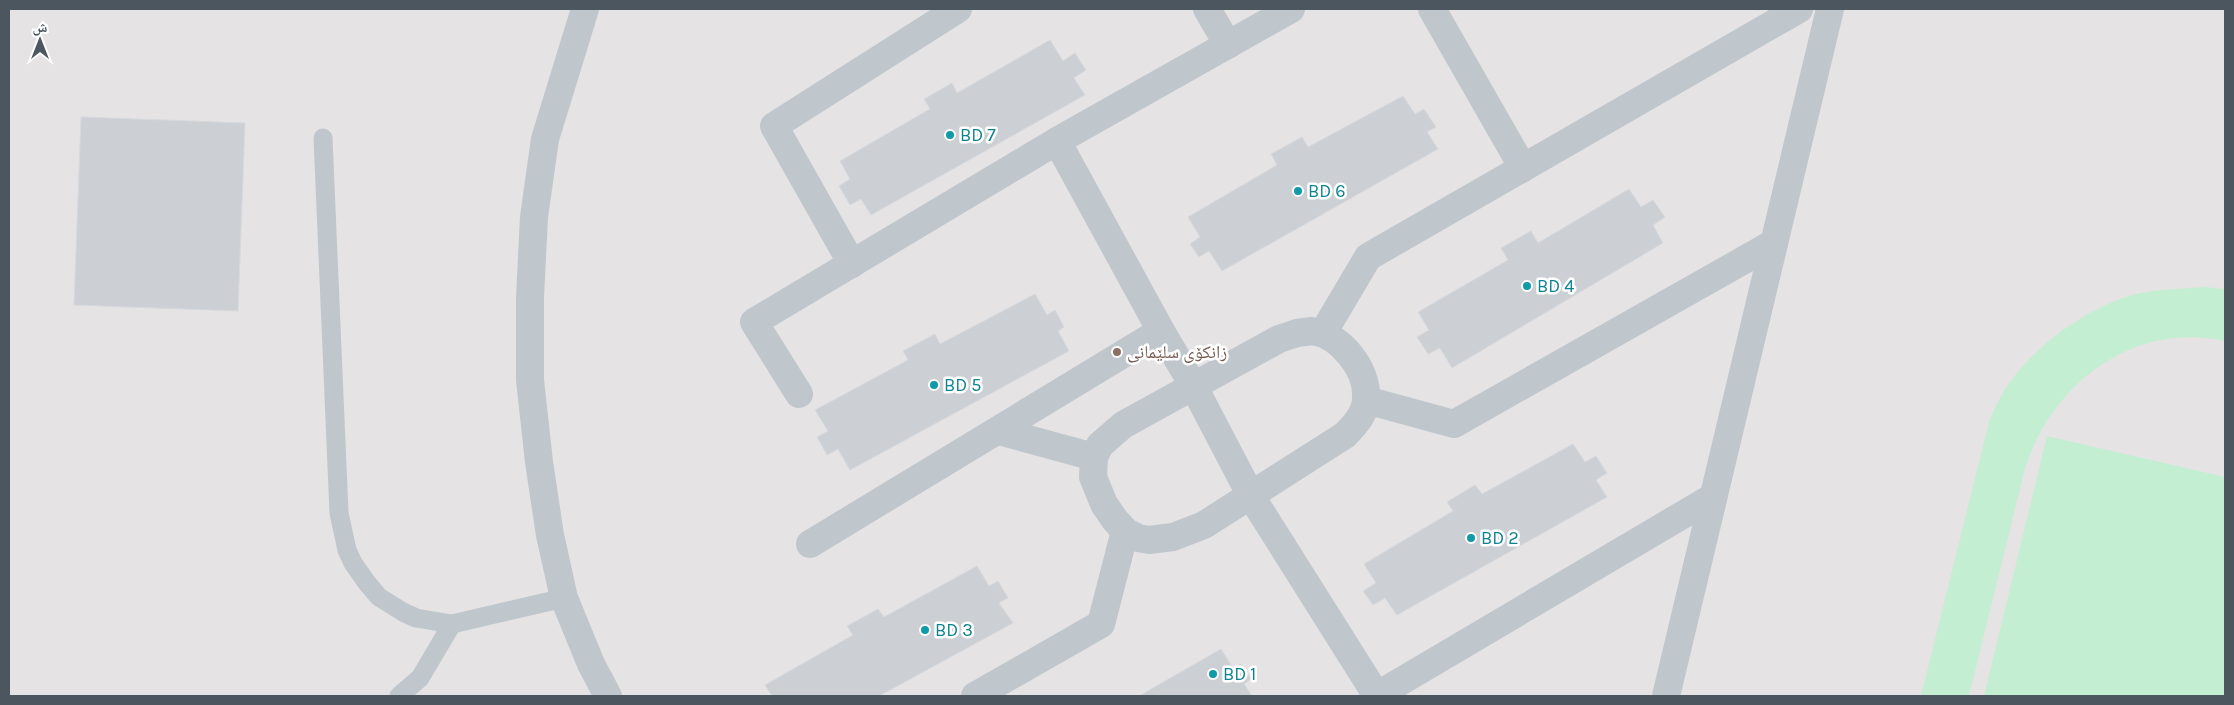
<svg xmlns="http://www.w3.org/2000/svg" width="2234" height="705" font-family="Karla,'Noto Naskh Arabic',sans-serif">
	<rect width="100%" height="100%" fill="#f4f2f2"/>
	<!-- education -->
	<rect fill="#e5e3e4" x="9" y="9" width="2216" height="687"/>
	<!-- green -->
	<g fill="#c4eed2">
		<path d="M2204,287L2225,289V341C2133,321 2053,383 2025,468L1969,696H1921L1989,422C1993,413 1997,403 2002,394C2027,351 2084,309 2132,295C2155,289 2181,289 2204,287Z"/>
		<path d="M2047,436L2225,477V696H1984Z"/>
	</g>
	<!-- building -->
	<g fill="#cccfd4" stroke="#d6d9dd">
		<path d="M1050,40L1063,61L1075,53L1086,70L1074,78L1085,95L871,215L861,199L850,205L839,186L850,179L840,161L930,109L924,99L952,83L957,93Z"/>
		<path d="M1403,96L1415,114L1424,109L1436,127L1427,132L1438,149L1222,271L1209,251L1199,257L1190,244L1200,237L1188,217L1277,165L1271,154L1302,137L1308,147Z"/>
		<path d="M81,117L245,123L238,311L74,305Z"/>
		<path d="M1629,189L1641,207L1653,200L1665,217L1653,225L1663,243L1452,368L1440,348L1428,354L1417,337L1429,330L1418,312L1508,260L1501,248L1531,231L1538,243Z"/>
		<path d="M1035,294L1047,315L1055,310L1064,327L1058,331L1069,351L850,470L838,449L827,455L817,437L828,431L815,410L908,360L903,351L935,334L940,344Z"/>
		<path d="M1573,444L1585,462L1596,456L1607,473L1596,480L1607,497L1397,615L1385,598L1373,605L1363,591L1376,583L1364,564L1453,511L1447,502L1475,485L1482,494Z"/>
		<path d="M977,566L989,586L998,581L1008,598L999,603L1013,623L879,696H772L765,685L853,635L847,626L878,609L884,617Z"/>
		<path d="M1221,649L1233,668L1241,664L1251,679L1244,684L1252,696H1139Z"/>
	</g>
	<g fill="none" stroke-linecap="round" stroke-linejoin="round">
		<!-- service -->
		<g stroke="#bfc7cd" stroke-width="19">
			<path d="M323,138L339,513L347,550L353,563L367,583L379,597L403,612L416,618L452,624L564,598"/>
			<path d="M399,696L420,678L452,624"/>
		</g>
		<!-- pedestrian -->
		<g stroke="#bfc7cd" stroke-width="28">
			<path d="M1207,9L1228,45"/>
			<path d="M1432,9L1523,168"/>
			<path d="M1057,141L1161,331L1194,387L1251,496L1377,696"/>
			<path d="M852,264L774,126L958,9"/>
			<path d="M1312,331C1340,335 1368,369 1366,398C1366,413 1355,425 1345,435L1204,525L1173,537L1149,540L1138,538L1125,531L1115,520L1104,504L1093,477L1094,457L1100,445L1123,425L1279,339L1297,333Z"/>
			<path d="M1323,333L1368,257L1799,9"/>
			<path d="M799,394L754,322L1057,141L1291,9"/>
			<path d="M1366,400L1454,424L1774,243"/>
			<path d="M999,431L1094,457"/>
			<path d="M810,544L1161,331"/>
			<path d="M975,696L1101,624L1125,531"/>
			<path d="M1376,696L1713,497"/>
		</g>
		<!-- minor -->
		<path stroke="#bfc7cd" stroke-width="28" d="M1666,696L1830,9"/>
		<!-- tertiary -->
		<path stroke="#bfc7cd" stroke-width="28" d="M585,9L545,139L534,217L530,298V380L539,462L550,535L564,598L591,664L608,696"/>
	</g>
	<!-- markers -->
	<g fill="#0f9aa8" stroke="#fff" stroke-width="2">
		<circle cx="950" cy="135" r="5"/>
		<circle cx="1298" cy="191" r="5"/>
		<circle cx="1527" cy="286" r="5"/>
		<circle cx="934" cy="385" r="5"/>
		<circle cx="1471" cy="538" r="5"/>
		<circle cx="925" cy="630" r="5"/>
		<circle cx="1213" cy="674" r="5"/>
	</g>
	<circle fill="#8d6e63" stroke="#fff" stroke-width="2" cx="1117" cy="352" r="5"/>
	<g text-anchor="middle" stroke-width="5" stroke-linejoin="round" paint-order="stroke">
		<!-- culture labels -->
		<g font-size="18" fill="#0d838f" stroke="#fff" text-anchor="start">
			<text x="960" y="141">BD 7</text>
			<text x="1308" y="197">BD 6</text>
			<text x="1537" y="292">BD 4</text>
			<text x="944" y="391">BD 5</text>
			<text x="1481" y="544">BD 2</text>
			<text x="935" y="636">BD 3</text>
			<text x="1223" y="680">BD 1</text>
		</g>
		<!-- education labels -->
		<g font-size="18" fill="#785e54" stroke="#fff" text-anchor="start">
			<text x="1127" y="358">زانکۆی سلێمانی</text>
		</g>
	</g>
	<!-- border -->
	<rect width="2234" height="705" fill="none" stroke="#4b565f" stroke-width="20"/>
	<!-- north arrow -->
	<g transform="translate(40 40)" stroke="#ffffff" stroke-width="4" paint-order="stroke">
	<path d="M0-4L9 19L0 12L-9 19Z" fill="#4b565f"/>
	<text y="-8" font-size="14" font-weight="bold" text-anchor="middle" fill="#4b565f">ش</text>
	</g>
</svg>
